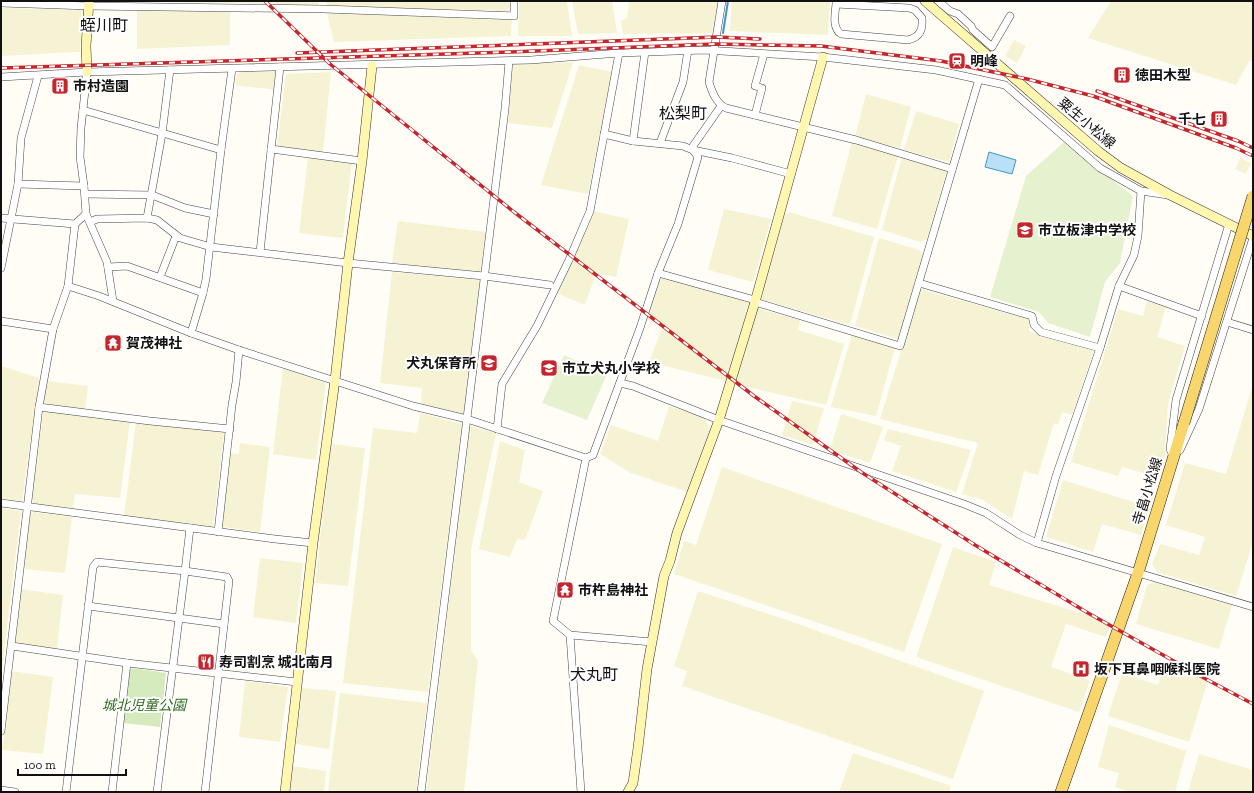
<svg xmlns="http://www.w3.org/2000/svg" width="1254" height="793" font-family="'Zilla Slab','Noto Sans JP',serif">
	<rect width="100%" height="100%" fill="#fffdf5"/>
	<!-- farmland -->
	<g fill="#f6f3d4">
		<path d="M156,1H319V6Z"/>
		<path d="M327,1H510V11L327,6Z"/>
		<path d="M519,1H567L572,36H518Z"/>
		<path d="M572,1H612L617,33L578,34Z"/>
		<path d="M629,1H718L712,33L623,34L621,20L627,19Z"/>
		<path d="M732,1H830L828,35L730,31Z"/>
		<path d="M1111,1H1253V61H1249L1236,85L1088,38Z"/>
		<path d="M1,8L82,10L80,52L1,56Z"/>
		<path d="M137,10L230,11V45L137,49Z"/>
		<path d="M327,13L512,20L511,36L334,42Z"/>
		<path d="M1014,40L1026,46L1017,63L1005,56Z"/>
		<path d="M573,62L552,128L508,123L513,64Z"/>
		<path d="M579,65L612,72L588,194L541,185Z"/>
		<path d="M278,71L276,90L235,85L236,75L241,72Z"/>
		<path d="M331,72L323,153L277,147L286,74Z"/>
		<path d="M866,94L911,107L900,148L855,137Z"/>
		<path d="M916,111L959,124L949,162L904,150Z"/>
		<path d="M852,142L898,156L877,229L832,216Z"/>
		<path d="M308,157L352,161L343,238L299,233Z"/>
		<path d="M902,157L947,169L927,239L920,242L882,230Z"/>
		<path d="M1240,158L1251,163L1246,174L1235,169Z"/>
		<path d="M724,209L771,219L753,282L708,270Z"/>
		<path d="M593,211L629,219L616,277L596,273L585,305L556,293Z"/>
		<path d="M789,212L874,237L850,325L760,299L784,214Z"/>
		<path d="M398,221L486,232L480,272L392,263Z"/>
		<path d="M879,238L919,250L923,255L898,339L855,326Z"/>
		<path d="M392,272L480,280L464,414L421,404L422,388L380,383Z"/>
		<path d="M661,276L749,302L726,381L649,362L663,326L646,319Z"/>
		<path d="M920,289L1030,320L1029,331L1094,350L1072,415L1062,412L1058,425L1054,423L1038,475L1024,471L1012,519L983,500L962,494L978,443L880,419Z"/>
		<path d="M1147,301L1166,307L1157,337L1185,346L1168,404L1165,455L1157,477L1122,467L1118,476L1071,462L1118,309L1143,316Z"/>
		<path d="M756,308L800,320L798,330L844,344L826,405L734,384Z"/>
		<path d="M852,334L895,347L876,416L831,407Z"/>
		<path d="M1,366L39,378L22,501L1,499Z"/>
		<path d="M283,368L326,383L316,460L273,454Z"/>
		<path d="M48,381L88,386L85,410L48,405L44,401Z"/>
		<path d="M1253,384V542L1236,596L1157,572L1152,564L1160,544L1199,555L1205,537L1166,525L1185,463L1226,474Z"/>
		<path d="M792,401L824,408L813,445L782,435Z"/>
		<path d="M669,406L704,417L710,429L687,492L631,473L600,454L611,425L658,441Z"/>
		<path d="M47,411L130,421L120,498L75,494L73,508L35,504L32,499L43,413Z"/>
		<path d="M420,413L462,424L428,692L343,683L373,428L417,433Z"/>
		<path d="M841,414L883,427L870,463L830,450Z"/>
		<path d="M136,422L224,432L213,528L124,516Z"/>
		<path d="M470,426L496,433L471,549V650L478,661L464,792H426Z"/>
		<path d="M888,429L971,450L956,492L892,471L901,446L884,440Z"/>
		<path d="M500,441L525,450L519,482L543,491L525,540L517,539L510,557L479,549Z"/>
		<path d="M240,443L270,447L260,532L222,527L221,523L229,453L239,454Z"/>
		<path d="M331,444L365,448L348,586L315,583Z"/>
		<path d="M722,467L942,544L904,652L674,574L684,541L696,545Z"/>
		<path d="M1063,480L1149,507L1141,535L1102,524L1093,552L1046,537Z"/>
		<path d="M1,508L21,511L1,676Z"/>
		<path d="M34,512L72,517L65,573L24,569L30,515Z"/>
		<path d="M953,547L996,562L989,585L1111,622L1106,637L1066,624L1051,667L1090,681L1079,712L916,657Z"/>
		<path d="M260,558L303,563L296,623L253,617Z"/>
		<path d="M1155,582L1232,605L1219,649L1136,624L1147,585Z"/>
		<path d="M21,589L63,595L57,649L18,644L15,641Z"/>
		<path d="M698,591L790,621L984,691L953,779L682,686L687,671L674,666Z"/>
		<path d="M1164,666L1208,680L1189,742L1108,716L1122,673L1158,685Z"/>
		<path d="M12,671L53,677L43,754L2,750Z"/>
		<path d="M245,681L288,687L280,742L239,737Z"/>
		<path d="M302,688L336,691L329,749L296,744Z"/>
		<path d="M340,693L427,703L416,792H328Z"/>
		<path d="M1109,725L1186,751L1175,792H1130L1115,787L1119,773L1098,767Z"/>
		<path d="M853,753L951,786L949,792H839Z"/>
		<path d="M1199,754L1253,770V792H1188Z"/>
		<path d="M293,766L326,771L324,792H290Z"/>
	</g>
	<!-- green -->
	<path fill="#d5ebbd" d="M133,668L166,673L160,727L123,723L130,670Z"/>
	<!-- pitch -->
	<g fill="#e6f2cf">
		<path d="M1064,142L1133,196L1120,263L1105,282L1090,337L1048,323L1039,312L990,297L1026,176Z"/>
		<path d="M564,355L607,374L587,420L542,403Z"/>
	</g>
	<!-- water -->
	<path fill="#b9e0f7" stroke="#3f96cf" d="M989,152L1016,160L1012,174L985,167Z"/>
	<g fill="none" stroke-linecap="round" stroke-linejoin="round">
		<!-- stream -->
		<path stroke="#3f96cf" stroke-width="2" d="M723,33L728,1"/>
		<!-- street casing -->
		<g stroke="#444" stroke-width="8">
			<g id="street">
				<path d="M722,1L709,82C712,92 716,103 726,108L856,140L952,169"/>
				<path d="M938,1L950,11L958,14L971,26L973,30L992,47L1010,16"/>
				<path d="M1,3L89,6L324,9L514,16V1"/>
				<path d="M836,4L909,8L915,10L922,18C923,30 920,37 908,40L841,34C832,28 835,14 836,4V1"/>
				<path d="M87,72L81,128L80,157L84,186L86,214L107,262L113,301"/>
				<path d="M1,77L87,72L531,60L619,53L704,50L823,57L936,70L1005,85L1100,168L1141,191L1168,195"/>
				<path d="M83,110L221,150"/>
				<path d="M755,115L762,88L755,86L764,54"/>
				<path d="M604,134L633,141L683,146L693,150L732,158L791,174"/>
				<path d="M633,141L645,52"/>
				<path d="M660,143L683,82L688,50"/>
				<path d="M271,149L362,161"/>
				<path d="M18,184L84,186"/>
				<path d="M85,194L152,195L185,208L214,214"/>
				<path d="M1,218L75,224"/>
				<path d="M147,218L162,134L170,70"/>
				<path d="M90,222L97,219L147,218L157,220L180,238L211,247L348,263L484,276L550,285"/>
				<path d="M260,252L280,67"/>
				<path d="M108,267L127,266L203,293"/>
				<path d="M1,268L18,184L21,138L38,76"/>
				<path d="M658,273L755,300"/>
				<path d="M160,277L176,236"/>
				<path d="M919,283L1032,316L1034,325L1041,332L1100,348"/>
				<path d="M68,286L99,296L191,333L239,350L413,406L467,419L586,458L593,455L640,328L658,273L678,224L698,157L693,150V146L721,106"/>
				<path d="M1119,286L1202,316"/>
				<path d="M755,302L900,346L979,79"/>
				<path d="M1,321L53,329"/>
				<path d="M1227,322L1253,330"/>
				<path d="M191,333L203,293L206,279L221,150L232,69"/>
				<path d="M620,383L633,386L719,420L964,504L986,513L1020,535L1037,543L1253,607"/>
				<path d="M39,407L150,421L230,429"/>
				<path d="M497,429L502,384L537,326L569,260L590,211L619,53"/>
				<path d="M1180,450L1199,409L1253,238"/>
				<path d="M1173,456L1170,449L1176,400L1229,224"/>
				<path d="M586,458L553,621L570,635L652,642"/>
				<path d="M1,503L275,539L313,543"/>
				<path d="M218,532L232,405L236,382L239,350"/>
				<path d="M1037,543L1056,476L1100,348L1119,286L1134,255L1138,236L1141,191"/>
				<path d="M88,606L224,624"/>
				<path d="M570,635L581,792"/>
				<path d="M12,646L127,663L297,682"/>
				<path d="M1,731L39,407L53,329L68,286L75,224L86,214"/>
				<path d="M1,790L15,792"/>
				<path d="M66,792L93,567L97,562L185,571L227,577L229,581L205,792"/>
				<path d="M112,792L127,663"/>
				<path d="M157,792L185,571L190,528"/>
				<path d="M421,792L505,109L509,61"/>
			</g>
		</g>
		<!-- secondary casing -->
		<g stroke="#333" stroke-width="10">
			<g id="secondary">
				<path d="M925,1L1098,151L1121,168L1170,195L1253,236"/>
				<path d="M87,72L86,46L89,1"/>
				<path d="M285,792L313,543L335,380L348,263L362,161L372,66"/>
				<path d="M628,792L633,783L638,748L647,669L664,576L670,561L677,533L691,495L719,420L755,302L823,57"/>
			</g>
		</g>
		<!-- primary casing -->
		<g stroke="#222" stroke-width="12">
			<path id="primary" d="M1061,792L1138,573L1184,423"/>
		</g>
		<!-- street -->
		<use href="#street" stroke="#fff" stroke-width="7"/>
		<!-- secondary -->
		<use href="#secondary" stroke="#fff6b0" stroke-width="9"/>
		<!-- primary -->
		<use href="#primary" stroke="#f9d66b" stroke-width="11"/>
		<!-- rail casing -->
		<g stroke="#c4262e" stroke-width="3.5">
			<g id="rail">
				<path d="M265,1L330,64L514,212L754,396L861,472L975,545L1088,613L1204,678L1253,704"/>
				<path d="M297,53L717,37L760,39"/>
				<path d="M1,68L510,52L715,44L821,46L941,61L1027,79L1093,96L1236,148L1253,156"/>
				<path d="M1097,91L1238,141L1253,148"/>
			</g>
		</g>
		<!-- rail -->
		<use href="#rail" stroke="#fff" stroke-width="2" stroke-dasharray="6" stroke-linecap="butt"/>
		<!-- primary-bridge casing -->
		<g stroke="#222" stroke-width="12" stroke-linecap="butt">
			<path id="primary-bridge" d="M1184,423L1253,196"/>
		</g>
		<!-- primary-bridge -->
		<use href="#primary-bridge" stroke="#f9d66b" stroke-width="11"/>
	</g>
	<!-- icons -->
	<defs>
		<g id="station-square" transform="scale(0.9)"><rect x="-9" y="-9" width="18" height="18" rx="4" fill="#c4262e" stroke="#fff"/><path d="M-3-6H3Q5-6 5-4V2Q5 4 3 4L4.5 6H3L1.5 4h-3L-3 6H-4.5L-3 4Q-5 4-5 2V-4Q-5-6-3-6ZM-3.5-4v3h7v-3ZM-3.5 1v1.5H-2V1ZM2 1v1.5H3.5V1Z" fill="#fff"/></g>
		<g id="building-square" transform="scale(0.9)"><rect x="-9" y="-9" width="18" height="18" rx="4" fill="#c4262e" stroke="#fff"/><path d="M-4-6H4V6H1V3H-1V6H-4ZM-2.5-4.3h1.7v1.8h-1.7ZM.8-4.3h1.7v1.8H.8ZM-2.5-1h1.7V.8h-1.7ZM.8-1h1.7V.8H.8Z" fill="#fff"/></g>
		<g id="school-square" transform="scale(0.9)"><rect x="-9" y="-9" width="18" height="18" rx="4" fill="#c4262e" stroke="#fff"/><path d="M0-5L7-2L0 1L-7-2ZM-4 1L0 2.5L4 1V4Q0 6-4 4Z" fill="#fff"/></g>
		<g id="temple-square" transform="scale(0.9)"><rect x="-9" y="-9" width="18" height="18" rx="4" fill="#c4262e" stroke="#fff"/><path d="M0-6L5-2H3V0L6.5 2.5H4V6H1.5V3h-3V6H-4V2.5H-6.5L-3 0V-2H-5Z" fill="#fff"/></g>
		<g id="restaurant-square" transform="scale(0.9)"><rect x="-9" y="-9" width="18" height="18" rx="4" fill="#c4262e" stroke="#fff"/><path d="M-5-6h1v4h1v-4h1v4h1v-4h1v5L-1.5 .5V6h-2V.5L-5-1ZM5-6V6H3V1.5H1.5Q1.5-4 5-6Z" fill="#fff"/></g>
		<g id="hospital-square" transform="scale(0.9)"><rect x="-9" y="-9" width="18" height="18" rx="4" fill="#c4262e" stroke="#fff"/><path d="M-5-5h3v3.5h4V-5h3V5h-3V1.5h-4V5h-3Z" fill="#fff"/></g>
	</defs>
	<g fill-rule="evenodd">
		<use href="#station-square" x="957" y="61"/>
		<use href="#building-square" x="1122" y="75"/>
		<use href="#building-square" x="60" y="86"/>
		<use href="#building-square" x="1219" y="119"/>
		<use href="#school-square" x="1025" y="230"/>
		<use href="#temple-square" x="113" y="343"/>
		<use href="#school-square" x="489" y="363"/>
		<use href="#school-square" x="549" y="368"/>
		<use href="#temple-square" x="565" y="590"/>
		<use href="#restaurant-square" x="206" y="662"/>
		<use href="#hospital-square" x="1081" y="669"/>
	</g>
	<g text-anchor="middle" stroke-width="4" stroke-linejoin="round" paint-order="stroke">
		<!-- poi labels -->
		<g font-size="14" font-weight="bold" fill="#111" stroke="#fff" text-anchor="start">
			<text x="970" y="66">明峰</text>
			<text x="1135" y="80">徳田木型</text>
			<text x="73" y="91">市村造園</text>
			<text x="1206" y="124" text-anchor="end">千七</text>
			<text x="1038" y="235">市立板津中学校</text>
			<text x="126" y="348">賀茂神社</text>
			<text x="476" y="368" text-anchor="end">犬丸保育所</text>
			<text x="562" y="373">市立犬丸小学校</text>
			<text x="578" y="595">市杵島神社</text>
			<text x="219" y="667">寿司割烹 城北南月</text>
			<text x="1094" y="674">坂下耳鼻咽喉科医院</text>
		</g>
		<!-- street labels -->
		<g font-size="14" fill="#111" stroke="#fff">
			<text transform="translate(1087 123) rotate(40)" y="5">粟生小松線</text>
			<text transform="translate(1147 491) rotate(-73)" y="5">寺畠小松線</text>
		</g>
		<!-- park labels -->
		<g font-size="14" font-style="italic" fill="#2f6b1f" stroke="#fff">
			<text x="144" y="710">城北児童公園</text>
		</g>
		<!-- quarter labels -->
		<g font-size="16" fill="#111" stroke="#fff">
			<text x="104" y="31">蛭川町</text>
			<text x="683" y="119">松梨町</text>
			<text x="594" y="680">犬丸町</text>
		</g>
	</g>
	<!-- border -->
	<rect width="1254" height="793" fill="none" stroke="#111111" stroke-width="4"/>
	<!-- scale -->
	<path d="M18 769v6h108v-6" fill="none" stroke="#111111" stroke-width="2"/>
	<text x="24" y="769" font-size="12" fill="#111111" stroke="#ffffff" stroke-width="3" paint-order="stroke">100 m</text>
</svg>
